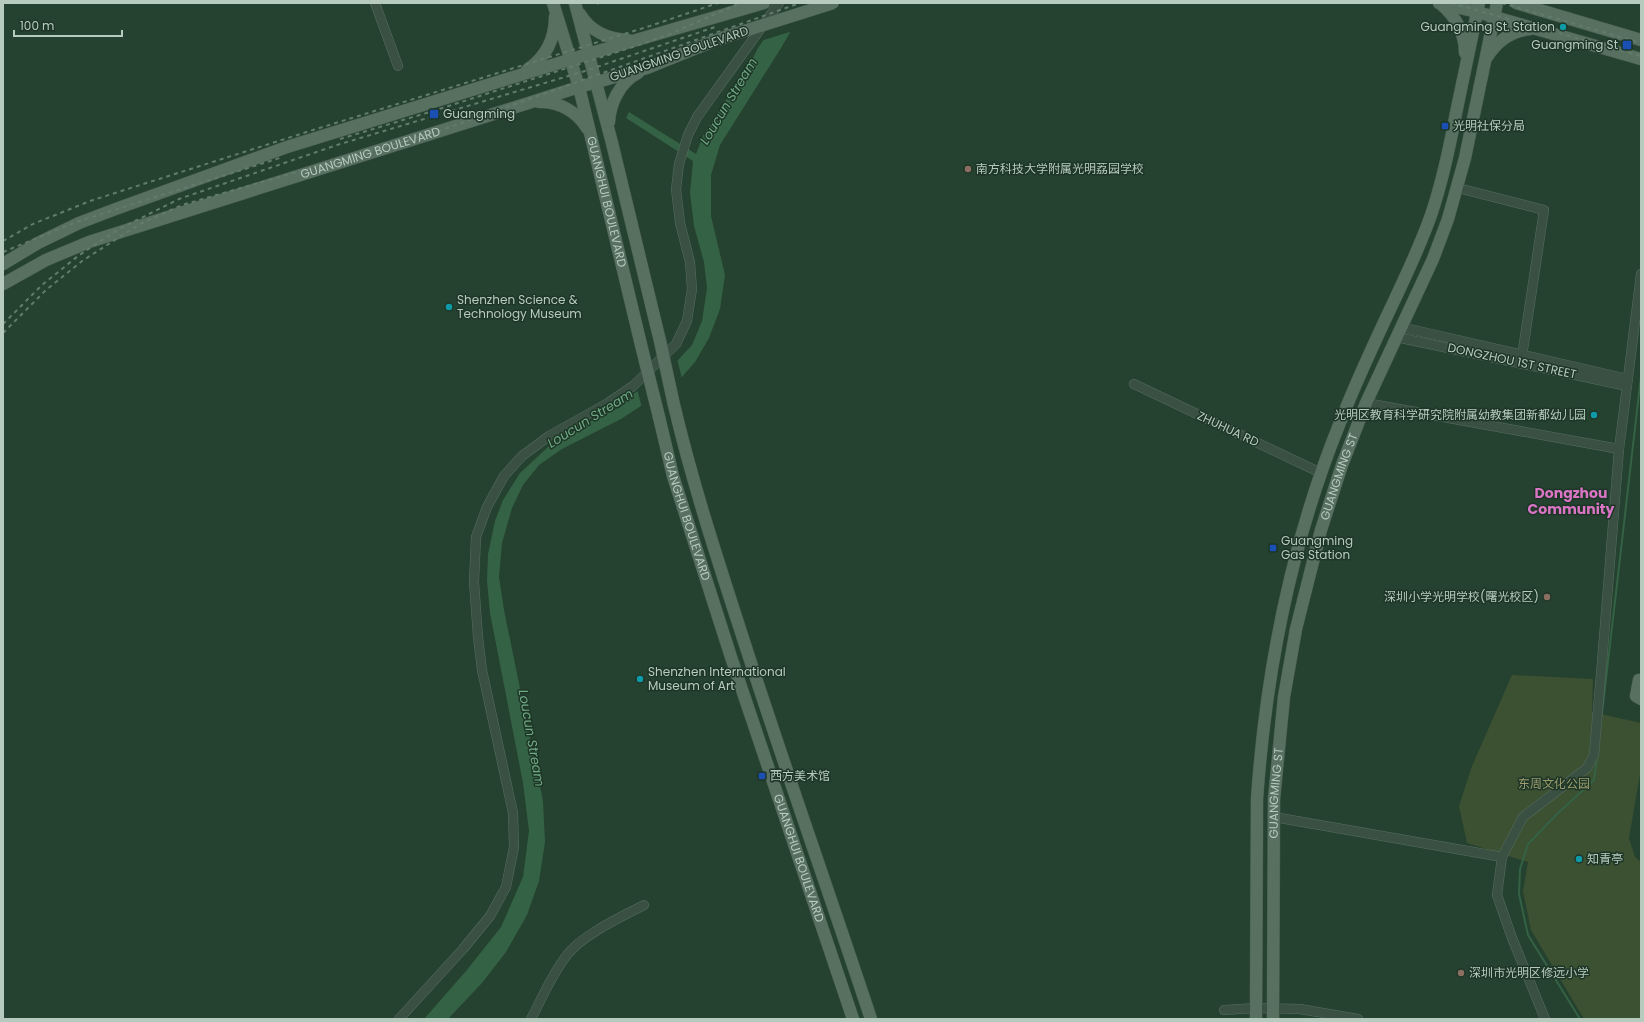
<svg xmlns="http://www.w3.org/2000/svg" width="1644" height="1022" font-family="Poppins,'Noto Sans SC',sans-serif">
	<rect width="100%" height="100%" fill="#25412f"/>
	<!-- green -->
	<path fill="#3c5032" d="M1512,675L1593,679L1592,712L1641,723V769L1629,838L1635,857L1641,862V1019H1584L1531,930L1523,891L1528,862L1467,843L1459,806L1472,766Z"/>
	<!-- water -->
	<path fill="#346245" d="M789,3H807L781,48L720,145L711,175V216L725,275L720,309L709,338L695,362L682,377L641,406L621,419L562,449L539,465L523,485L512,508L502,543L499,577L504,610L543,801L545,842L539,881L527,915L506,952L482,983L448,1019H424L466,971L501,927L523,877L529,831L523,783L490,613L487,581L488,554L495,521L503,500L520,473L548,447L577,428L620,407L626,400L678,360L692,345L702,321L707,288L704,262L694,226L690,193L693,161L626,118L629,112L696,154L703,136L723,104L744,75L758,48Z"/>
	<!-- pier -->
	<g fill="#25412f">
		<path d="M787,3H809L793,31L760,41Z"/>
		<path d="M677,358L682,379L642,408L637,389Z"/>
	</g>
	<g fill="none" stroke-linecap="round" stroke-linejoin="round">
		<!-- stream -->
		<g stroke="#346245" stroke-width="2">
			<path d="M598,4L599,3"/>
			<path d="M1602,714L1641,376"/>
			<path d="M1580,1019L1528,935L1519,894L1520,869L1528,844L1558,813L1594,780L1597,758"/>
		</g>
		<!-- minor casing -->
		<g stroke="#576e60" stroke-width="10">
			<g id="minor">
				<path d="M375,3L398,66"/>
				<path d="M1458,188L1544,210L1521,363"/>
				<path d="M1401,327L1628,379"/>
				<path d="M1396,337L1627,386"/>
				<path d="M1134,384L1321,473"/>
				<path d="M1366,403L1619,449"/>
				<path d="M1274,817L1502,857"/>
				<path d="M1224,1010L1256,1008L1300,1009L1358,1019"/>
				<path d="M399,1019L463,949L490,916L506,887L514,847L513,813L482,670L478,637L474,582L476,537L487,507L504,476L522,456L549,436L608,403L633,386L676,344L687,321L692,289L690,262L680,223L676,189L679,164L688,135L697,117L779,3"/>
				<path d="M531,1019C542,998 552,974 567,955C582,935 621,917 644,905"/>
				<path d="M1545,1019L1512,938L1497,895L1502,857L1523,817L1587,768L1594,755L1602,662L1619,449L1641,274"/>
			</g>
		</g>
		<!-- major casing -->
		<g stroke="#465d4e" stroke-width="13">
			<g id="major">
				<path id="s1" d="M553,3L579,87L643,353"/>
				<path d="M575,3L612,143L660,341"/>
				<path d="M1439,3L1477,12L1641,59"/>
				<path d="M1516,3L1641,40"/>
				<path d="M1441,4C1456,17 1465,33 1465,53"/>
				<path d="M580,14C590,31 608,39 628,40"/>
				<path d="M1487,57C1497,41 1511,31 1530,29"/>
				<path d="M527,70C546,57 555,39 555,17"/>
				<path d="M539,102C559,101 577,112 587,128"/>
				<path d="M609,122C610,103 620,82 638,73"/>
				<path d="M3,264L38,243L79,223L113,210L287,147L588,54L764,3"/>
				<path id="s2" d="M3,284L46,260L89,242L579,87L647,68L719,39"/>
				<path d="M674,405C692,481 716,555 740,629C782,760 828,889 871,1019"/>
				<path id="s3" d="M659,417L673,476L731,657L853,1019"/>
				<path d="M1641,680H1639L1636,696L1641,699"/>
				<path d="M1256,1019L1257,799C1266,670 1291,544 1339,425C1356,382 1375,341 1395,299C1408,271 1421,244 1431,215C1442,183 1449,150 1455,118C1463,79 1471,41 1479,3"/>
				<path id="s4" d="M1273,1019L1274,799L1284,697L1296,629L1321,530L1342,465L1366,403L1433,259L1448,219L1465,158L1497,3"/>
			</g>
		</g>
		<!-- minor -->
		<use href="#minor" stroke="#3a5042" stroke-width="9"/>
		<!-- major -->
		<use href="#major" stroke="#587060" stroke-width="12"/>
		<!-- rail -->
		<g stroke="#617c6b" stroke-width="2" stroke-dasharray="4 4" stroke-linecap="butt">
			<path d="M1451,3L1641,56"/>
			<path d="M1502,3L1641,43"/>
			<path d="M340,139L433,111L636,46L670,34L740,3"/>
			<path d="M3,241L33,224L90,201L313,130L650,26L718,3"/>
			<path d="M3,252L76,222L283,157"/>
			<path d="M3,324L42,285L78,256L117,230L179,199L337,145L585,71L718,26"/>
			<path d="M3,333L46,290L82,261L140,224L182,205L439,131L800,3"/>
		</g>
		<!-- major-bridge casing -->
		<g stroke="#465d4e" stroke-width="13" stroke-linecap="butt">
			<g id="major-bridge">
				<path d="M719,39L833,3"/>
				<path d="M660,341L674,405"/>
				<path d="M643,353L659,417"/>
			</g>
		</g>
		<!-- major-bridge -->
		<use href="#major-bridge" stroke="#587060" stroke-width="12"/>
	</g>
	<!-- markers -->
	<g fill="#0f9aa8" stroke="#1e3627" stroke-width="1.5">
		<circle cx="1563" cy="27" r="4"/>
		<circle cx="449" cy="307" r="4"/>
		<circle cx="1594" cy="415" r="4"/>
		<circle cx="640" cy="679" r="4"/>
		<circle cx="1579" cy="859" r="4"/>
	</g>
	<g fill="#1a4fb4" stroke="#1e3627" stroke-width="1.5">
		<rect x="1622" y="40" width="10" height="10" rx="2"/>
		<rect x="429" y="109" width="10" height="10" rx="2"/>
		<rect x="1441" y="122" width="8" height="8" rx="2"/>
		<rect x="1269" y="544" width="8" height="8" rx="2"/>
		<rect x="758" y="772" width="8" height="8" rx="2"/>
	</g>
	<g fill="#8d6e63" stroke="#1e3627" stroke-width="1.5">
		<circle cx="968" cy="169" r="4"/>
		<circle cx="1547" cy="597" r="4"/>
		<circle cx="1461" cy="973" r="4"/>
	</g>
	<g text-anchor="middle" stroke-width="3" stroke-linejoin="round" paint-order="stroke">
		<!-- poi labels -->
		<g font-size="12" fill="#b6cbbe" stroke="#1e3627" text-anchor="start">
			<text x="1555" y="31" text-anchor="end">Guangming St. Station</text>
			<text x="1618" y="49" text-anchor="end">Guangming St</text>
			<text x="443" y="118">Guangming</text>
			<text x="1453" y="130">光明社保分局</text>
			<text x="976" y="173">南方科技大学附属光明荔园学校</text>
			<text x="457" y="304">Shenzhen Science &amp;<tspan x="457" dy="14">Technology Museum</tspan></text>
			<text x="1586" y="419" text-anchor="end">光明区教育科学研究院附属幼教集团新都幼儿园</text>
			<text x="1281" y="545">Guangming<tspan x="1281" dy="14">Gas Station</tspan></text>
			<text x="1539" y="601" text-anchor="end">深圳小学光明学校(曙光校区)</text>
			<text x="648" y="676">Shenzhen International<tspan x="648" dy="14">Museum of Art</tspan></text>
			<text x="770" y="780">西方美术馆</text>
			<text x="1587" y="863">知青亭</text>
			<text x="1469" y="977">深圳市光明区修远小学</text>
		</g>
		<!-- street labels -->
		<g font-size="12" fill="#b6cbbe" stroke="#1e3627">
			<text transform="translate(679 54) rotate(-19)" y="4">GUANGMING BOULEVARD</text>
			<text dy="4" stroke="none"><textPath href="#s2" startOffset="391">GUANGMING BOULEVARD</textPath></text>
			<text dy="4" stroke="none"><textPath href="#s1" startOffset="206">GUANGHUI BOULEVARD</textPath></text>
			<text transform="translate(1512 361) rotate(12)" y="4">DONGZHOU 1ST STREET</text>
			<text transform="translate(1228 429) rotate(25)" y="4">ZHUHUA RD</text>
			<text dy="4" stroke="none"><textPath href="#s4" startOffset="550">GUANGMING ST</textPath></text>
			<text dy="4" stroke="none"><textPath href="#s3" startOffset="103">GUANGHUI BOULEVARD</textPath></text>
			<text dy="4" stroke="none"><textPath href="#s4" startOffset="226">GUANGMING ST</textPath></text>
			<text dy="4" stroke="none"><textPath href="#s3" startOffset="463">GUANGHUI BOULEVARD</textPath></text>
		</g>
		<!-- park labels -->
		<g font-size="12" fill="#9c9c6d" stroke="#1e3627">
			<text x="1554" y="788">东周文化公园</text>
		</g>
		<!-- water labels -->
		<g font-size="13" font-style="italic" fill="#6faa84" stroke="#1e3627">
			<text transform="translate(728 101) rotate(-59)" y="5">Loucun Stream</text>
			<text transform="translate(590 418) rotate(-32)" y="5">Loucun Stream</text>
			<text transform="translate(532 738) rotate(80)" y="5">Loucun Stream</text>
		</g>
		<!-- quarter labels -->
		<g font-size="14" font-weight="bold" fill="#da75c5" stroke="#1e3627">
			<text x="1571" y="498">Dongzhou<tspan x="1571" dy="16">Community</tspan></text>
		</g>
	</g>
	<!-- border -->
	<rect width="1644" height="1022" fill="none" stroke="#b6cbbe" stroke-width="8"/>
	<!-- scale -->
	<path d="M14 30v6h108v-6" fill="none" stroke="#b6cbbe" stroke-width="2"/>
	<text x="20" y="30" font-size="12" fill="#b6cbbe" stroke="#1e3627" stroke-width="3" paint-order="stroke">100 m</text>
</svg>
